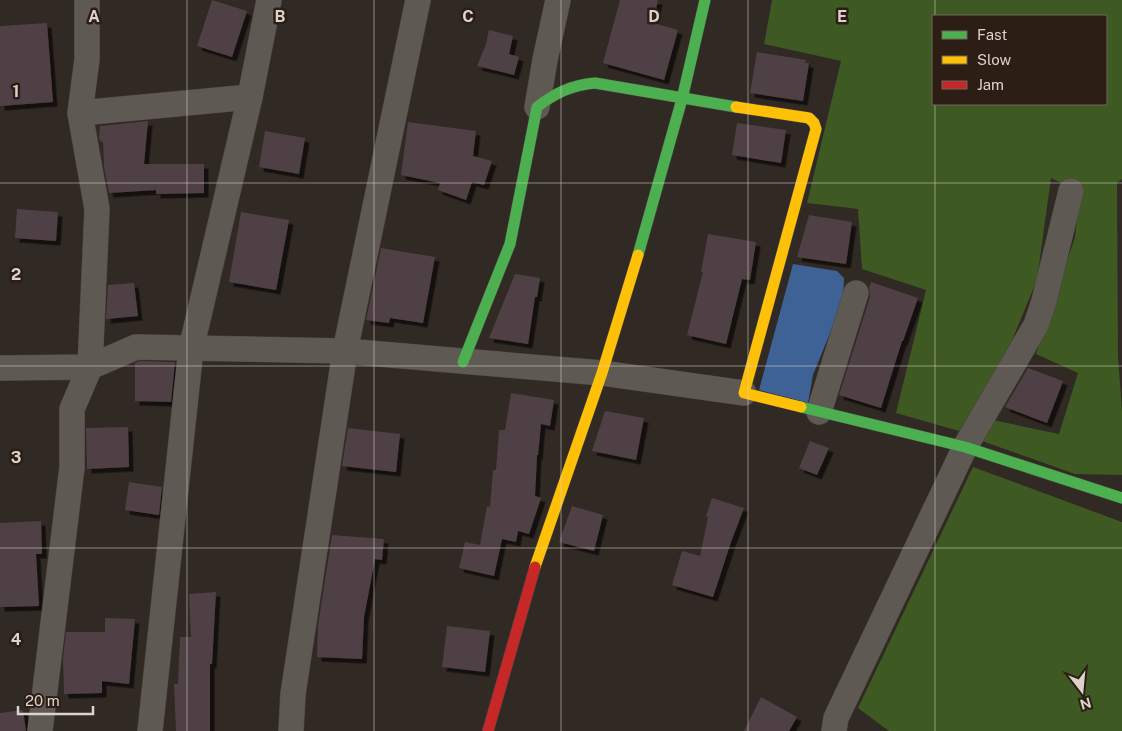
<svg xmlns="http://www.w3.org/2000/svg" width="1122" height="731" font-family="'Public Sans',sans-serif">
	<defs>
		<filter id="shadow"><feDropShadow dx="4.5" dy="4.5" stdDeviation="0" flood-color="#0009"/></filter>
	</defs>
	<rect width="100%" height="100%" fill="#302924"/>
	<!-- green -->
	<g fill="#3e5921" fill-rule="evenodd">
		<path d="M772,0H1122V179L1117,183L1118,356L1122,411V475L1075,474L982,441L993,420L1059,434L1078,373L1036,354L1075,237L1080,192L1051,178L1037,280L1001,367L959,431L896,413L926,290L862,269L858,209L807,203L841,61L764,44ZM933,16H1106V104H933Z"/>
		<path d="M973,467L1122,522V731H889L858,708Z"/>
	</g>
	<!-- water -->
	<path fill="#3e6295" d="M793,264L837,271L844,278L843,301L813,375L808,403L759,390Z"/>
	<!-- building -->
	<g fill="#4f4044" filter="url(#shadow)">
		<path d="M212,0L247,11L232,57L197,46Z"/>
		<path d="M620,0H658L653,23L678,30L664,80L603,63Z"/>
		<path d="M47,23L53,102L0,106V26Z"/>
		<path d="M489,30L513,36L509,54L519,57L514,75L477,66L486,44Z"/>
		<path d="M757,52L806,60L805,63H809L803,101L750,93Z"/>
		<path d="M148,121L144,164H204V193L156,194V190L109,193L104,167L103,142L100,141L99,138L100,126Z"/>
		<path d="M408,122L476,131L473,156L492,161L484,185L472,182L466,200L438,190L440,183L401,175Z"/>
		<path d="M737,123L786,130L781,163L732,155Z"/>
		<path d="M265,131L305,138L299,174L259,167Z"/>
		<path d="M17,209L58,212L56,241L15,238Z"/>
		<path d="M241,212L289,220L276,290L229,282Z"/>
		<path d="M809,215L852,222L846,264L797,257Z"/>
		<path d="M708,234L756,242L750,280L742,279L726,344L687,335L703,272H701Z"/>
		<path d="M381,248L435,257L423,323L390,318L389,323L366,320Z"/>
		<path d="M515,274L540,278L537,297H535L528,344L489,338Z"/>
		<path d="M871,282L918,298L903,341H902L881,408L839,395L870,297L869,288Z"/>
		<path d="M134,283L138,316L106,319L108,285Z"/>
		<path d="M139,361L175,362L171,402L135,401V363Z"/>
		<path d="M1028,368L1063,381L1047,423L1005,407Z"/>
		<path d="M511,393L554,400L550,426L541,424L538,455H537L535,496L541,498L529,534L518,531L516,542L502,539L494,576L459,568L465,542L480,545L487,506L490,507L493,470H496L499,430H505Z"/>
		<path d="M605,411L644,418L636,460L592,451Z"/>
		<path d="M128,427L129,467L87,469L86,428Z"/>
		<path d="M348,428L400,434L396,472L342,466Z"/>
		<path d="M810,441L829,448L817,475L799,468Z"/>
		<path d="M129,482L162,487L159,515L125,510Z"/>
		<path d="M712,498L744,508L731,542L713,597L672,585L682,551L700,556L708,517L706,516Z"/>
		<path d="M572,506L603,515L594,551L559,542Z"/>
		<path d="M41,521L42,554H36L39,606L0,607V523Z"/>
		<path d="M332,535L384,539L382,560L375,559L364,617L362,659L317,657L318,625Z"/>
		<path d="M216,592L212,664H210V731H176L174,684H178L180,637H191L189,594Z"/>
		<path d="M105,618L135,619L129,684L102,681V693L64,694L63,658L66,632H105Z"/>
		<path d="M447,626L490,631L485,672L442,667Z"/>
		<path d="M761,697L797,717L789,731H744Z"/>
		<path d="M23,710L26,731H0V713Z"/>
	</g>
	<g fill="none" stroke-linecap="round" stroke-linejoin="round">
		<!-- street casing -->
		<g stroke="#4b4440" stroke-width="26">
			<g id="street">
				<path d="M537,107L545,60L558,0"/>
				<path d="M80,113L250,97"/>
				<path d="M0,368L90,367L136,347L345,351L602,373L744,393"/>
				<path d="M819,412L856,293"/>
				<path d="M40,731L72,467V409L90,367L97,209L80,113L87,59V0"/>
				<path d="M150,731L191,349L250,97L269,0"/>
				<path d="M291,731L293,694L345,351L418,0"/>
				<path d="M834,731L836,718L965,447L1036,325L1044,301L1071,191"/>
			</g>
		</g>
		<!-- fast casing -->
		<g stroke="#4b4440" stroke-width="12">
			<g id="fast">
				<path d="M638,255L682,99L705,0"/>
				<path d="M463,362L510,244L537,107C555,93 572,85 595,83L736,107"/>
				<path d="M801,407L965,447L1122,498"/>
			</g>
		</g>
		<!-- slow casing -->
		<g stroke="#4b4440" stroke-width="12">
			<g id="slow">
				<path d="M736,107L809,118L814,123L816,129L744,393L801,407"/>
				<path d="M535,567L602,373L638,255"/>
			</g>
		</g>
		<!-- jam casing -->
		<g stroke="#4b4440" stroke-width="12">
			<path id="jam" d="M488,731L535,567"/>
		</g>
		<!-- street -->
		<use href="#street" stroke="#5f5954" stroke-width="25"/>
		<!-- fast -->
		<use href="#fast" stroke="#4caf50" stroke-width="11"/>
		<!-- slow -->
		<use href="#slow" stroke="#ffc107" stroke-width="11"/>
		<!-- jam -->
		<use href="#jam" stroke="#c62828" stroke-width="11"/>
	</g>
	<!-- grid -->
	<path fill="none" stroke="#ddd3cd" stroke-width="1" stroke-opacity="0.55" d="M187,0V731M374,0V731M561,0V731M748,0V731M935,0V16M935,104V731M0,183H1122M0,366H1122M0,548H1122"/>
	<g font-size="16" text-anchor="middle" font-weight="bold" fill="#ddd3cd" stroke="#2c1e14" stroke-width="5" stroke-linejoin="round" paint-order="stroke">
		<text x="94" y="22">A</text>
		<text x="280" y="22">B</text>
		<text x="468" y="22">C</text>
		<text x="654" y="22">D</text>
		<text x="842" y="22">E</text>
		<text x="16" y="97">1</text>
		<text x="16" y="280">2</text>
		<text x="16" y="463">3</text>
		<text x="16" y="645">4</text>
	</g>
	<!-- legend -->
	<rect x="932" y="15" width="175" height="90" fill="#2c1e14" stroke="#73665e"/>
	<rect x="942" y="31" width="25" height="8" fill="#4caf50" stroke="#73665e"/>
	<text x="977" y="40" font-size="15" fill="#ddd3cd">Fast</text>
	<rect x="942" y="56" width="25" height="8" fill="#ffc107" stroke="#73665e"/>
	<text x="977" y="65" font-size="15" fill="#ddd3cd">Slow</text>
	<rect x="942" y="81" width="25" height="8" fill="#c62828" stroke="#73665e"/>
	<text x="977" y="90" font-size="15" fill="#ddd3cd">Jam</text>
	<!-- north arrow -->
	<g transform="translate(1082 691) rotate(164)" stroke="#2c1e14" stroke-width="4" paint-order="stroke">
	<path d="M0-4L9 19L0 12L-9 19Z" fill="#ddd3cd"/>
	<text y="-8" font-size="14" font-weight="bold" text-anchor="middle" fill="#ddd3cd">N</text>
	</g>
	<!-- scale -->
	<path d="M18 706v8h75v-8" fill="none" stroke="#ddd3cd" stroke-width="2.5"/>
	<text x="25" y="706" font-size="15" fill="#ddd3cd" stroke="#2c1e14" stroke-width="4" paint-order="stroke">20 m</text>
</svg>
